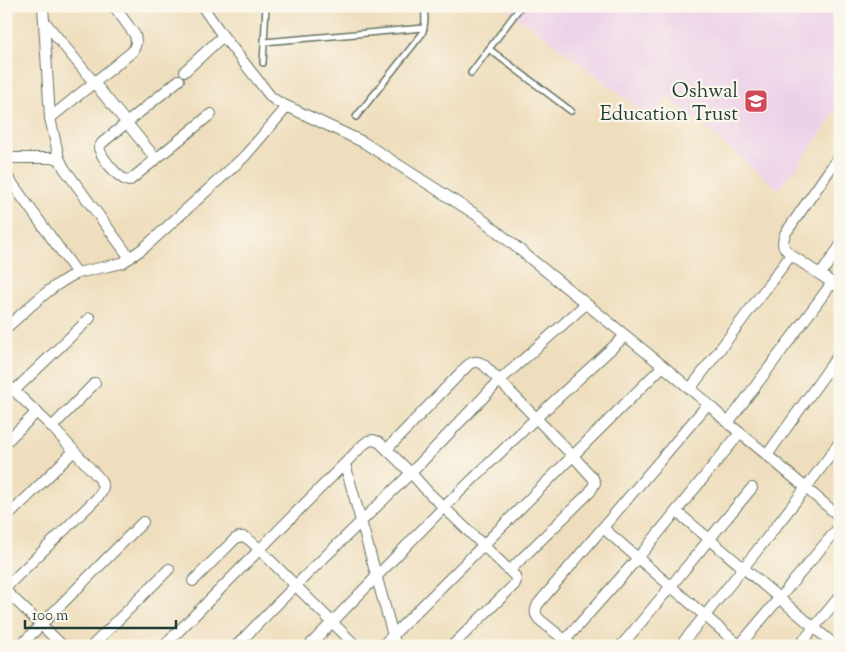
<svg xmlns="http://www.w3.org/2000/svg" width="846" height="652" font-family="'Sorts Mill Goudy',serif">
	<rect width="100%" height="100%" fill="#fbf7ec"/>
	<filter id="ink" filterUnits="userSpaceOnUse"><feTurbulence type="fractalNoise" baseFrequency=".02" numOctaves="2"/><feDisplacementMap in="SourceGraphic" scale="10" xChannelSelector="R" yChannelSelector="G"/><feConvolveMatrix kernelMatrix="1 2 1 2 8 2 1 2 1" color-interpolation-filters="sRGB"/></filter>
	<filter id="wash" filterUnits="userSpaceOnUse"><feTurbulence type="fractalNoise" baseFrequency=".0096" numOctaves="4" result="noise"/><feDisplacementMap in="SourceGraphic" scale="20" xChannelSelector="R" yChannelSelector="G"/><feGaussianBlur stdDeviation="1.12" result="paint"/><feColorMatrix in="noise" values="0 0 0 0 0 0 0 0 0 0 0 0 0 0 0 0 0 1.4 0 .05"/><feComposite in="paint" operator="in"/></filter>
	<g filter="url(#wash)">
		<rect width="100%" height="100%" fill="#efdebd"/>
		<!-- built -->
		<path fill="#edd1e9" d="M503,6H840V105L798,166L778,189L668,97L651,118L543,35Z"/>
	</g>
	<g filter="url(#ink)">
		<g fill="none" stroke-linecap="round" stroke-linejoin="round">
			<!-- service casing -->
			<g stroke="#687564" stroke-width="8">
				<g id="service">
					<path d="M264,42L424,28"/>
					<path d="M489,49L571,111"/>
					<path d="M263,63L266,6"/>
					<path d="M471,73L521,6"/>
					<path d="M356,117L422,34C426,24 425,16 424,6"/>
				</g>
			</g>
			<!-- minor casing -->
			<g stroke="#687564" stroke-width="12">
				<g id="minor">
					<path d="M43,6L50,118L59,158L64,168L130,258"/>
					<path d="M202,6L223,36L271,97L278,102L363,142L478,216L663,366L708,404L728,423L767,455L840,517"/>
					<path d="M44,21L156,159"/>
					<path d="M185,71L223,36"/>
					<path d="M179,80L102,143L99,148C102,158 118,179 129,181L211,114"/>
					<path d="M50,118L132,52C136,46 137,42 135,35L114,6"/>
					<path d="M840,155L785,234C781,245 783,247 791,255L840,288"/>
					<path d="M6,158H59"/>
					<path d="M6,175L77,273"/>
					<path d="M821,274L840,246"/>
					<path d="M6,328C28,309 50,286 77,273L122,263L145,247L244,157L287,107"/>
					<path d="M6,383L52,427L100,479L103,487L101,493L97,498L6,587"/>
					<path d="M690,389L791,255"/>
					<path d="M14,391L90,318"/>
					<path d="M728,423L832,283"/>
					<path d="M52,427L95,383"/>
					<path d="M6,442L37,412"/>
					<path d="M387,449L468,365C474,361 477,361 483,364L573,456L593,478L595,483L590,492L510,570"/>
					<path d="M767,455L840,353"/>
					<path d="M345,464L396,646"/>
					<path d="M676,511L836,646"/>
					<path d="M6,518L74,451"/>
					<path d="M603,528L740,646"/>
					<path d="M193,581L235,539C245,532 252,543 259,549L356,646"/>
					<path d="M6,591L63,646"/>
					<path d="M20,646L143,522"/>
					<path d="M92,646L169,569"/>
					<path d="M164,646L363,445L368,441L373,440L379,442L411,473L427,491L515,576L516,581L514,585L452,646"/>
					<path d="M236,646L295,586L411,473L499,381L586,304"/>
					<path d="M309,646L444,507L536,418L625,336"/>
					<path d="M382,646L663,366"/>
					<path d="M560,646L638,558L740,433"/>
					<path d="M572,646L540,620C534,614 535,611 538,604L708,404"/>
					<path d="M621,646C665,594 708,540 752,488"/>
					<path d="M680,646C735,579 789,512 840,442"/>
					<path d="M739,646L840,526"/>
					<path d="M799,646L840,596"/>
				</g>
			</g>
			<!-- service -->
			<use href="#service" stroke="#fff" stroke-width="5"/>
			<!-- minor -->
			<use href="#minor" stroke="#fff" stroke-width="10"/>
		</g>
	</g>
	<!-- icons -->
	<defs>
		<g id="school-square" transform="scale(1.25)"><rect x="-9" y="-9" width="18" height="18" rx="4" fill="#d1495b" stroke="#fbf7ec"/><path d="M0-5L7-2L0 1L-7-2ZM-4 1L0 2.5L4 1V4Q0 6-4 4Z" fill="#fff"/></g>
	</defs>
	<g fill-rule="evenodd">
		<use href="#school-square" x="756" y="101"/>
	</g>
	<g text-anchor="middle" stroke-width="4.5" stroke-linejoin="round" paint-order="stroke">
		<!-- poi labels -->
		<g font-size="20" fill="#1f3d34" stroke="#fbf7ec" text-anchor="end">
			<text x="738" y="97">Oshwal<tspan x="738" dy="23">Education Trust</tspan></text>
		</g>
	</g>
	<!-- margin -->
	<rect width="846" height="652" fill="none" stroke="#fbf7ec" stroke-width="25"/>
	<!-- scale -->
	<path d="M25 620v8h151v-8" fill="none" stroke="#1f3d34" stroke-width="2.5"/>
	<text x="32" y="620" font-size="15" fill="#1f3d34" stroke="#fbf7ec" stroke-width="4" paint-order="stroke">100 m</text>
</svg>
